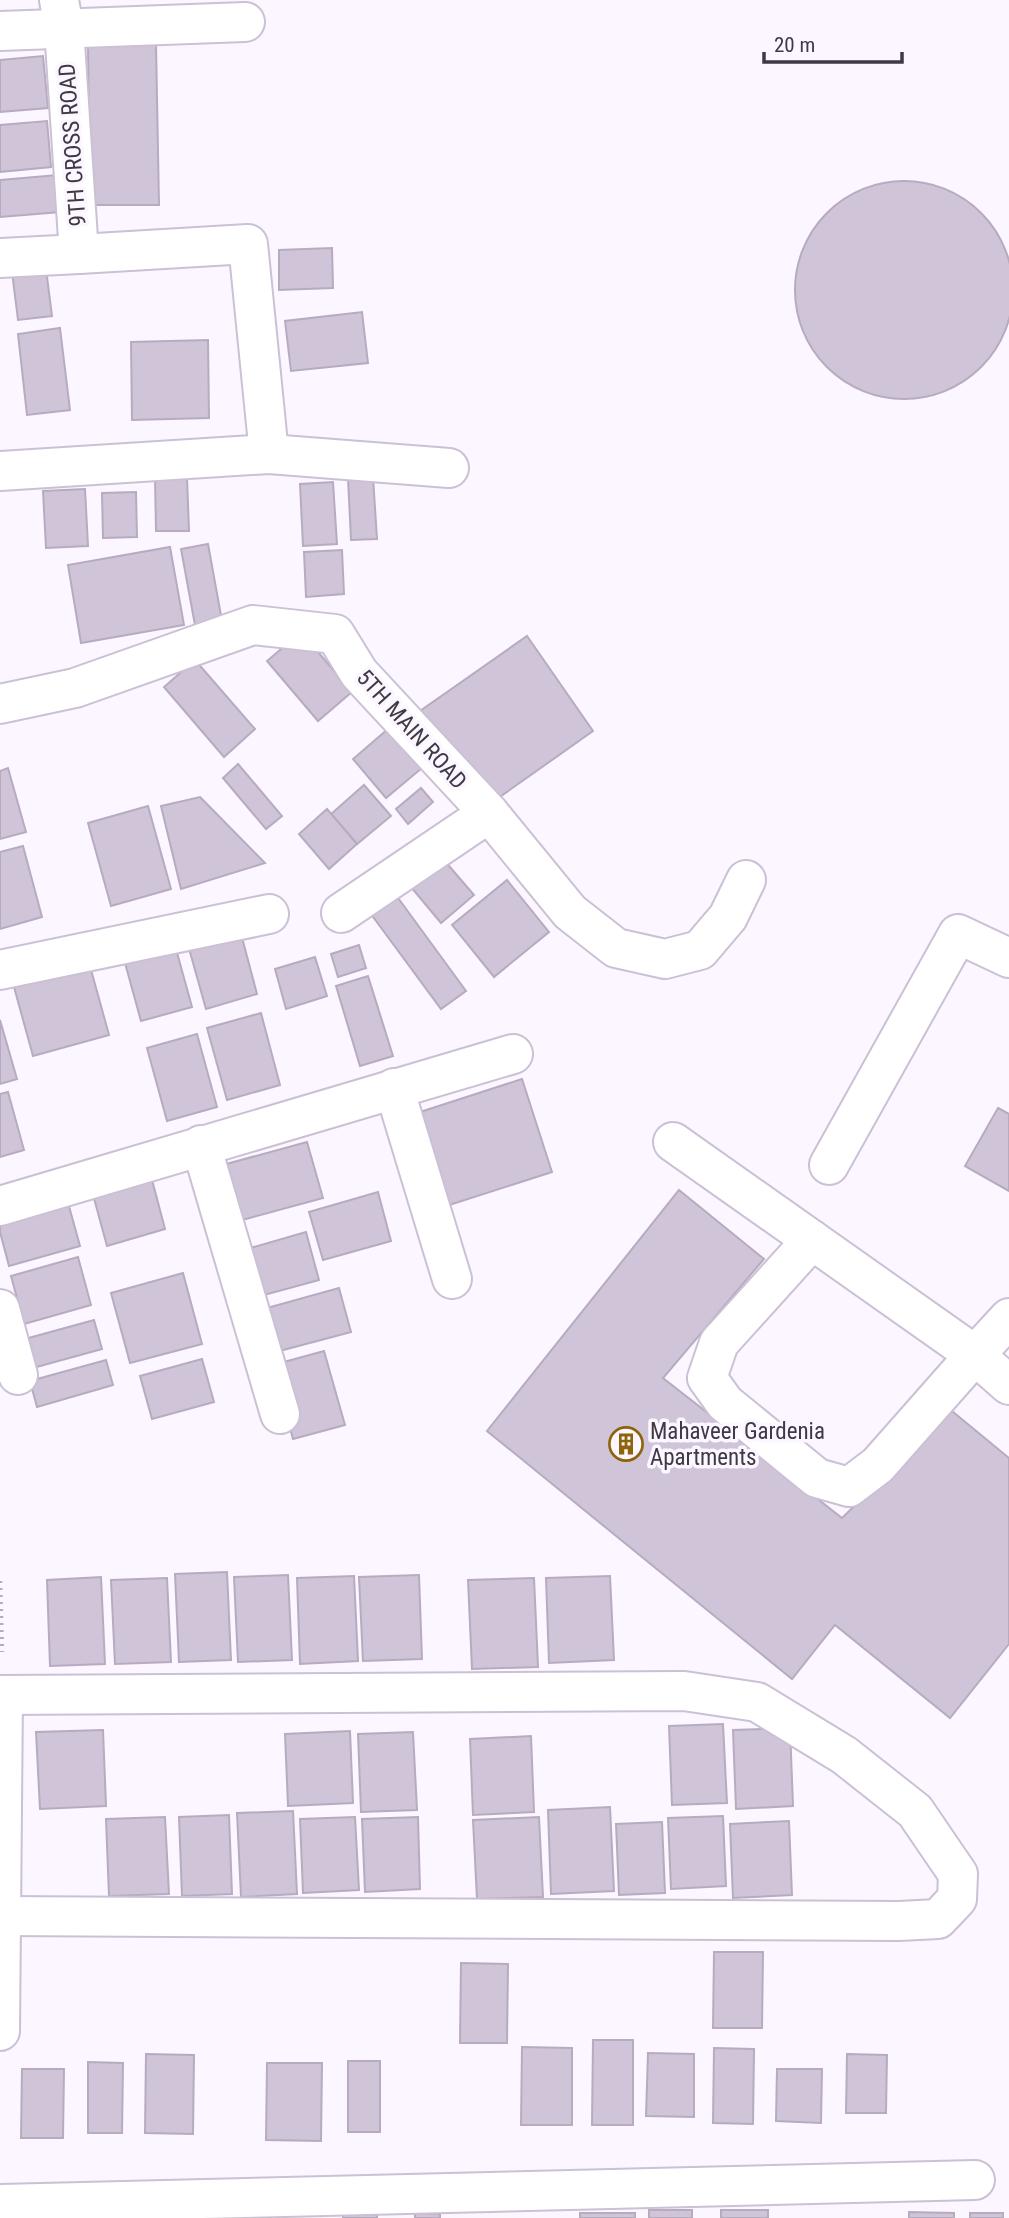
<svg xmlns="http://www.w3.org/2000/svg" width="1009" height="2218" font-family="'Roboto Condensed',sans-serif">
	<rect width="100%" height="100%" fill="#fbf6ff"/>
	<!-- building -->
	<g fill="#d0c4d9" stroke="#b7abc0" stroke-width="2">
		<path d="M156,44L159,205H90L88,45Z"/>
		<path d="M43,56L48,108L0,112V60Z"/>
		<path d="M47,121L51,167L0,172V125Z"/>
		<path d="M57,175L60,212L0,217V180Z"/>
		<circle cx="904" cy="290" r="109"/>
		<path d="M332,248L333,288L279,290V250Z"/>
		<path d="M46,269L52,316L18,320L12,272Z"/>
		<path d="M362,312L368,363L291,371L285,321Z"/>
		<path d="M60,328L70,410L27,415L18,334Z"/>
		<path d="M208,340L209,418L132,420L131,342Z"/>
		<path d="M187,477L189,531H156L155,478Z"/>
		<path d="M373,477L377,539L351,540L348,478Z"/>
		<path d="M333,482L337,544L303,546L300,484Z"/>
		<path d="M85,489L88,546L46,548L43,491Z"/>
		<path d="M136,492L137,537L103,538L102,493Z"/>
		<path d="M208,544L222,621L195,625L181,549Z"/>
		<path d="M170,547L184,625L81,643L68,565Z"/>
		<path d="M342,550L344,594L306,597L304,552Z"/>
		<path d="M301,632L352,692L318,721L267,661Z"/>
		<path d="M527,636L593,731L487,806L420,711Z"/>
		<path d="M195,660L255,729L224,757L164,687Z"/>
		<path d="M388,729L422,768L386,798L353,759Z"/>
		<path d="M238,764L282,816L266,829L223,778Z"/>
		<path d="M8,768L26,832L0,839V771Z"/>
		<path d="M364,785L391,816L357,844L331,814Z"/>
		<path d="M421,788L433,802L408,824L396,809Z"/>
		<path d="M200,797L265,863L181,889L161,806Z"/>
		<path d="M148,806L171,889L111,906L88,823Z"/>
		<path d="M327,809L357,844L329,869L299,834Z"/>
		<path d="M23,846L42,917L0,929V852Z"/>
		<path d="M443,859L474,895L441,923L411,887Z"/>
		<path d="M507,880L549,932L494,977L452,925Z"/>
		<path d="M393,891L466,991L441,1009L368,910Z"/>
		<path d="M240,930L257,994L206,1009L188,945Z"/>
		<path d="M359,945L366,968L338,977L331,954Z"/>
		<path d="M176,949L192,1007L141,1021L125,963Z"/>
		<path d="M315,957L327,996L286,1009L275,969Z"/>
		<path d="M90,966L109,1035L33,1056L14,987Z"/>
		<path d="M368,976L393,1056L360,1066L336,986Z"/>
		<path d="M261,1013L280,1085L227,1100L207,1028Z"/>
		<path d="M0,1020L17,1079L0,1084Z"/>
		<path d="M197,1034L217,1107L167,1121L147,1048Z"/>
		<path d="M522,1079L552,1172L440,1208L411,1115Z"/>
		<path d="M8,1092L24,1150L0,1157V1094Z"/>
		<path d="M998,1108L1009,1114V1191L965,1166Z"/>
		<path d="M307,1142L323,1198L235,1222L219,1166Z"/>
		<path d="M151,1176L165,1229L107,1246L92,1191Z"/>
		<path d="M679,1190L764,1259L663,1378L842,1518L952,1411L1009,1458V1644L950,1718L835,1625L792,1679L487,1431Z"/>
		<path d="M378,1192L391,1241L323,1260L309,1212Z"/>
		<path d="M67,1199L80,1246L9,1266L0,1232V1218Z"/>
		<path d="M306,1232L319,1280L253,1298L240,1251Z"/>
		<path d="M78,1257L91,1305L24,1324L11,1276Z"/>
		<path d="M183,1273L202,1344L130,1363L111,1293Z"/>
		<path d="M339,1288L351,1332L272,1353L260,1310Z"/>
		<path d="M94,1320L102,1349L33,1368L25,1339Z"/>
		<path d="M324,1351L345,1425L293,1439L273,1365Z"/>
		<path d="M202,1359L214,1402L152,1419L140,1376Z"/>
		<path d="M106,1360L113,1385L37,1407L30,1381Z"/>
		<path d="M227,1572L231,1660L179,1662L175,1574Z"/>
		<path d="M288,1575L292,1660L238,1662L234,1577Z"/>
		<path d="M419,1575L422,1659L363,1661L359,1577Z"/>
		<path d="M354,1576L358,1661L300,1664L297,1578Z"/>
		<path d="M610,1576L614,1660L549,1663L546,1578Z"/>
		<path d="M101,1577L105,1664L50,1666L47,1580Z"/>
		<path d="M167,1578L171,1662L115,1664L111,1580Z"/>
		<path d="M534,1578L538,1667L472,1669L468,1580Z"/>
		<path d="M723,1724L727,1803L672,1805L669,1726Z"/>
		<path d="M790,1728L793,1806L736,1809L733,1730Z"/>
		<path d="M103,1730L106,1806L40,1809L36,1732Z"/>
		<path d="M350,1731L353,1803L288,1806L285,1734Z"/>
		<path d="M413,1732L417,1810L361,1812L358,1734Z"/>
		<path d="M531,1736L534,1812L473,1815L470,1739Z"/>
		<path d="M610,1807L614,1891L551,1894L548,1810Z"/>
		<path d="M293,1811L297,1894L241,1897L237,1813Z"/>
		<path d="M229,1815L232,1894L182,1896L179,1817Z"/>
		<path d="M723,1816L726,1886L671,1889L668,1818Z"/>
		<path d="M165,1817L169,1894L109,1896L106,1819Z"/>
		<path d="M355,1817L359,1890L303,1893L300,1819Z"/>
		<path d="M418,1817L420,1889L365,1892L362,1819Z"/>
		<path d="M539,1817L543,1897L477,1899L473,1820Z"/>
		<path d="M789,1821L792,1895L733,1898L730,1824Z"/>
		<path d="M662,1822L665,1893L619,1895L616,1824Z"/>
		<path d="M714,1952H763L762,2028H713Z"/>
		<path d="M461,1963L508,1964L507,2043H460Z"/>
		<path d="M593,2040H633V2125H592Z"/>
		<path d="M522,2047L572,2048V2125H521Z"/>
		<path d="M714,2048L754,2049L753,2124L713,2123Z"/>
		<path d="M648,2053L694,2054V2117L646,2116Z"/>
		<path d="M146,2054L194,2055L193,2134L145,2133Z"/>
		<path d="M847,2054L887,2055L886,2113H846Z"/>
		<rect x="348" y="2061" width="32" height="71"/>
		<path d="M88,2062L123,2063L122,2133H88Z"/>
		<path d="M267,2063H322L321,2141L266,2140Z"/>
		<path d="M22,2069H64L63,2138H21Z"/>
		<path d="M777,2069H822L821,2123L776,2121Z"/>
		<rect x="649" y="2210" width="43" height="8"/>
		<rect x="721" y="2210" width="47" height="8"/>
		<path d="M909,2212L954,2213V2218H909Z"/>
		<path d="M415,2213L440,2214V2218H415Z"/>
		<rect x="580" y="2213" width="55" height="5"/>
		<rect x="970" y="2213" width="33" height="5"/>
		<rect x="343" y="2215" width="34" height="3"/>
	</g>
	<g fill="none" stroke-linecap="round" stroke-linejoin="round">
		<!-- street casing -->
		<g stroke="#ccc0d5" stroke-width="42">
			<g id="street">
				<path d="M0,31L245,22"/>
				<path d="M79,254L248,244L269,454"/>
				<path d="M0,258L79,254L64,28L59,0"/>
				<path d="M0,471L269,454L449,468"/>
				<path d="M0,704L75,688L253,625L335,634L359,673L489,813L570,912L616,948L665,959L700,950L728,917L746,880"/>
				<path d="M341,913L489,813"/>
				<path d="M0,970L269,914"/>
				<path d="M394,1088L452,1279"/>
				<path d="M673,1142L975,1355L1009,1318"/>
				<path d="M201,1145L280,1414"/>
				<path d="M829,1165L958,934L1009,958"/>
				<path d="M0,1206L513,1054"/>
				<path d="M812,1240L719,1343L707,1378L725,1403L817,1478L849,1487L878,1465L975,1355L1009,1385"/>
				<path d="M0,1309L18,1375"/>
				<path d="M0,1695L684,1691L757,1702L844,1755L915,1811L958,1874L957,1899L938,1919L899,1921L0,1916"/>
				<path d="M0,2031L3,1695"/>
				<path d="M0,2204L975,2180"/>
			</g>
		</g>
		<!-- path -->
		<path stroke="#b2adb6" stroke-width="4.5" stroke-dasharray="2 5" stroke-linecap="butt" d="M0,1581L2,1652"/>
		<!-- street -->
		<use href="#street" stroke="#fff" stroke-width="38"/>
	</g>
	<!-- icons -->
	<defs>
		<g id="building-ring" transform="scale(1.75)"><circle r="9.5" fill="#fbf6ff" stroke="#8e630a" stroke-width="1.5"/><path d="M-4-6H4V6H1V3H-1V6H-4ZM-2.5-4.3h1.7v1.8h-1.7ZM.8-4.3h1.7v1.8H.8ZM-2.5-1h1.7V.8h-1.7ZM.8-1h1.7V.8H.8Z" fill="#8e630a"/></g>
	</defs>
	<g fill-rule="evenodd">
		<use href="#building-ring" x="626" y="1444"/>
	</g>
	<g text-anchor="middle" stroke-width="7" stroke-linejoin="round" paint-order="stroke">
		<!-- street labels -->
		<g font-size="23" fill="#3e3942" stroke="#fbf6ff">
			<text transform="translate(72 145) rotate(-94)" y="8">9TH CROSS ROAD</text>
			<text transform="translate(412 729) rotate(48)" y="8">5TH MAIN ROAD</text>
		</g>
		<!-- poi labels -->
		<g font-size="23" fill="#3e3942" stroke="#fbf6ff" text-anchor="start">
			<text x="650" y="1439">Mahaveer Gardenia<tspan x="650" dy="26">Apartments</tspan></text>
		</g>
	</g>
	<!-- scale -->
	<path d="M764 52v10h138v-10" fill="none" stroke="#3e3942" stroke-width="3.5"/>
	<text x="774" y="52" font-size="21" fill="#3e3942" stroke="#fbf6ff" stroke-width="5" paint-order="stroke">20 m</text>
</svg>
